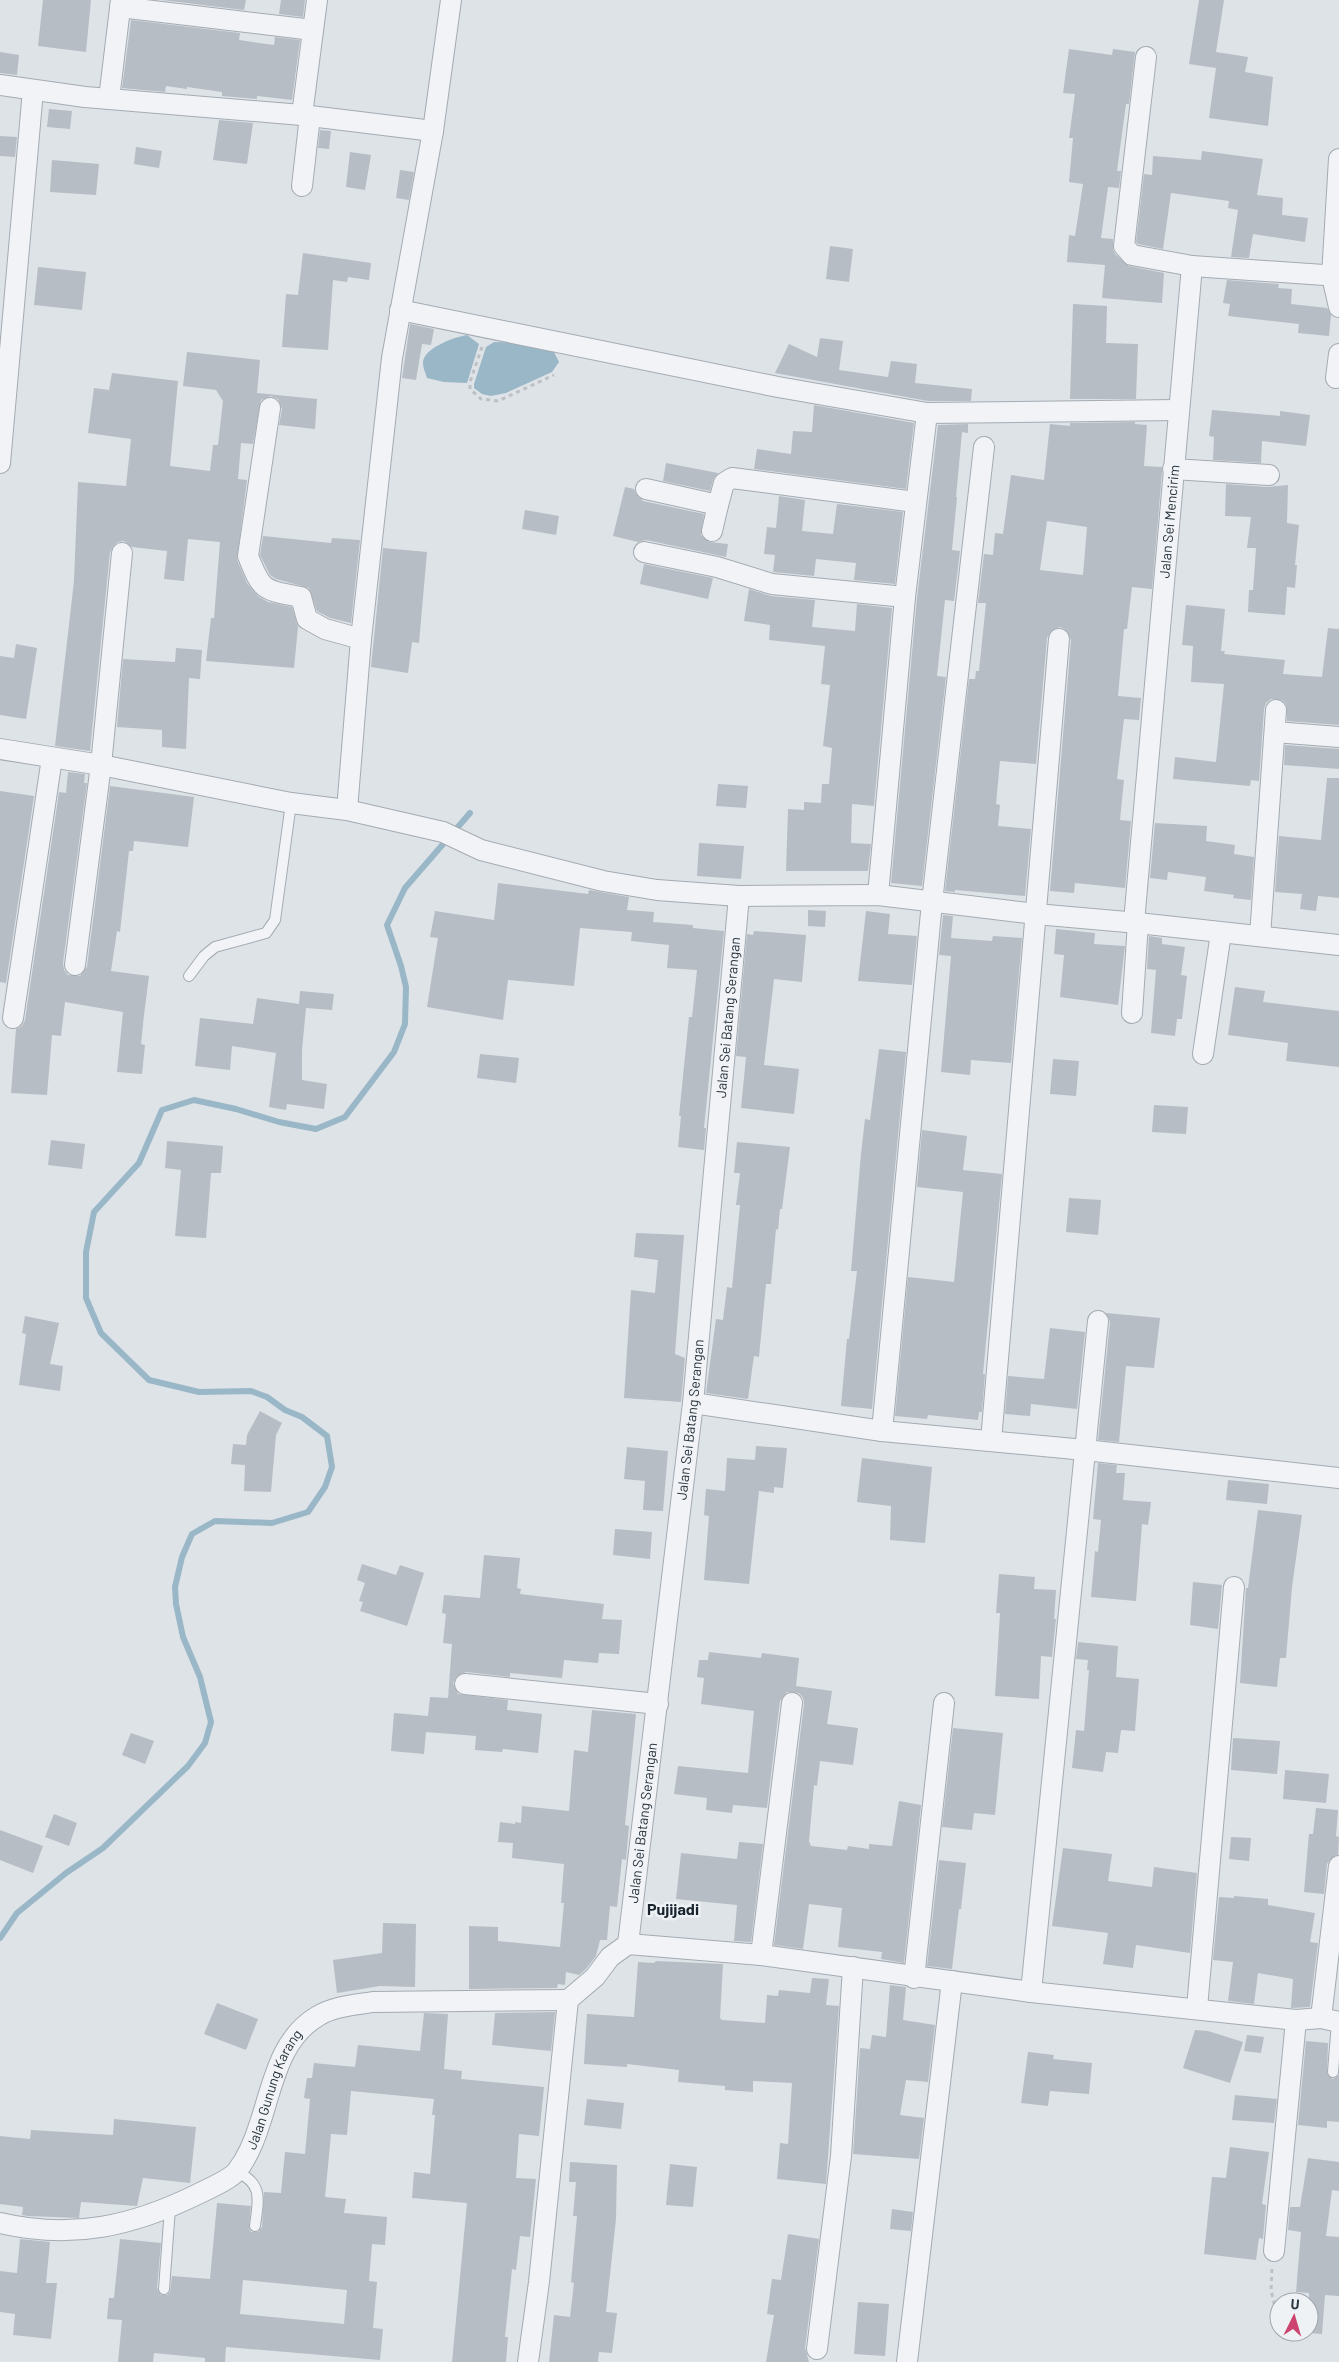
<svg xmlns="http://www.w3.org/2000/svg" width="1339" height="2362" font-family="Barlow,sans-serif">
	<rect width="100%" height="100%" fill="#dee3e8"/>
	<!-- water -->
	<g fill="#99b7c7">
		<path d="M467,335L479,344L467,383L444,382L427,378C426,374 423,368 423,363C423,348 455,337 467,335Z"/>
		<path d="M494,342L530,343L551,346L559,362L552,372L506,393L491,396L482,394L474,388V384L486,347Z"/>
	</g>
	<g fill="none" stroke-linecap="round" stroke-linejoin="round">
		<!-- stream -->
		<path stroke="#99b7c7" stroke-width="6" d="M0,1938L17,1913L66,1873L103,1848L188,1766L205,1743L211,1722L200,1677L183,1637L176,1604L175,1587L182,1557L192,1534L215,1521L272,1523L308,1512L325,1487L332,1467L327,1436L302,1417L285,1410L267,1397L251,1391L199,1392L149,1380L101,1333L86,1298V1252L94,1212L139,1163L162,1110L194,1100L236,1109L279,1122L316,1129L345,1117L394,1052L405,1024L406,987L401,966L387,925L405,888L470,813"/>
	</g>
	<!-- building -->
	<g fill="#b6bdc4" fill-rule="evenodd">
		<path d="M43,0H91L86,52L38,46Z"/>
		<path d="M162,0H246L244,10Z"/>
		<path d="M281,0H305L303,17L279,14Z"/>
		<path d="M1199,0H1224L1216,52L1248,57L1245,72L1273,77L1268,126L1209,118L1216,68L1189,64Z"/>
		<path d="M131,20L240,33L239,40L274,45L275,37L300,40L292,100L257,96V99L222,96V92L187,87V89L166,86L165,92L122,88Z"/>
		<path d="M1069,49L1112,55L1113,49L1135,52L1129,104H1126L1117,171H1121L1119,188L1108,187L1101,238L1113,239V249L1115,254L1129,266L1164,273L1162,303L1102,298L1105,265L1067,262L1069,235L1075,236L1083,184L1069,182L1073,138H1069L1075,94L1063,93Z"/>
		<path d="M0,52L19,55L17,75L0,73Z"/>
		<path d="M49,109L72,111L70,129L47,127Z"/>
		<path d="M219,120L253,123L247,164L213,160Z"/>
		<path d="M320,130L331,131L329,149L318,148Z"/>
		<path d="M0,136L17,137L15,157L0,156Z"/>
		<path d="M136,147L162,151L159,168L134,164Z"/>
		<path d="M1202,151L1263,159L1257,195L1283,198L1282,215L1308,218L1305,242L1253,234L1249,258L1231,257L1238,210L1228,208L1229,201L1171,193L1163,249L1138,244L1136,242L1144,174L1152,175L1153,156L1201,160Z"/>
		<path d="M350,152L371,155L365,190L346,187Z"/>
		<path d="M52,160L99,164L96,195L50,192Z"/>
		<path d="M400,170L414,172L409,200L396,198Z"/>
		<path d="M830,246L853,249L849,282L826,279Z"/>
		<path d="M303,253L371,263L369,280L348,277L347,282L333,280L328,350L282,347L286,294L298,295Z"/>
		<path d="M38,267L86,272L82,310L34,305Z"/>
		<path d="M1227,280L1279,284L1278,288L1292,289L1291,304L1327,308L1331,315L1329,336L1298,333L1299,324L1228,316L1230,304L1223,303Z"/>
		<path d="M1073,304L1107,306L1106,343L1138,344L1136,399H1070Z"/>
		<path d="M410,324L434,329L431,345L422,344L416,380L402,378Z"/>
		<path d="M820,338L843,341L839,370L888,377L891,361L917,364L915,383L972,389L971,401H928L775,373L789,344L817,357Z"/>
		<path d="M187,352L260,360L257,393L317,399L315,429L279,425L282,409L278,399L271,396L261,400L253,444L241,443L238,479L247,480L237,560L247,583L258,596L268,602L292,607L298,627L294,668L206,661L211,618H214L220,542L188,539L184,581L164,579L167,551L132,547L124,541L118,542L113,546L110,552L90,751L55,746L74,581L78,482L126,486L131,439L88,433L94,388L109,390L112,373L178,381L170,466L210,471L213,445H218L223,401L216,390L183,386Z"/>
		<path d="M814,405L914,423L906,489L754,469L757,449L791,454L793,431L812,432Z"/>
		<path d="M1212,410L1280,416V411L1310,415L1306,446L1262,441L1261,463L1213,460L1214,437L1209,436Z"/>
		<path d="M1135,422V424L1147,425L1144,466L1162,467V472L1152,589L1132,587L1127,629H1124L1118,696L1141,698L1139,720L1124,719L1117,779L1124,780L1120,820L1131,821L1125,888L1075,883L1074,893L1050,891L1071,640L1066,630L1060,627L1050,632L1047,638L1036,764L1000,761L996,804L1000,805L998,826L1031,829L1025,896L955,890V892L945,891L969,679H975L976,671H979L986,603H978L984,554L993,555L995,533L1003,534L1011,475L1044,480L1050,424L1070,426V423ZM1047,521L1087,527L1083,575L1040,570Z"/>
		<path d="M968,424V433L962,432L956,497H957L952,550L960,551L954,601L945,600L937,676L946,677L922,886L891,883L917,598L938,425Z"/>
		<path d="M666,463L718,473L713,480L710,491L663,481Z"/>
		<path d="M1226,484L1268,487L1288,485L1287,523L1299,525L1295,565H1297L1295,588L1287,587L1285,615L1248,612L1249,590H1253L1256,548H1247L1251,517L1225,516Z"/>
		<path d="M625,487L634,489L638,497L643,501L704,514L701,535L709,542L728,544L726,557L646,540L638,542L613,536Z"/>
		<path d="M779,496L805,500L802,531L833,534L837,504L903,512L895,584L854,580L856,563L816,559L814,576L773,572L775,555L764,554L767,527L776,528Z"/>
		<path d="M525,510L559,516L556,535L522,529Z"/>
		<path d="M263,536L331,543L332,538L360,540L351,623L330,618L317,611L309,588L276,579L270,575L260,555Z"/>
		<path d="M383,548L427,552L419,643L412,642L408,673L371,667Z"/>
		<path d="M644,564L713,578L708,599L640,584Z"/>
		<path d="M749,589L771,596L815,600L812,627L855,631L857,604L892,608L874,806L852,804L851,843L871,844L868,871H786L788,809L804,810V802L821,803L822,784H829L832,748L823,746L830,685L821,684L825,646L769,640L770,625L744,621Z"/>
		<path d="M1186,605L1225,609L1221,651H1225L1224,654L1285,660L1283,674L1322,677L1328,628L1339,629V725L1287,721L1286,704L1282,700L1271,699L1266,703L1264,709L1259,781L1251,780L1250,786L1173,779L1175,757L1216,762L1224,684L1191,682L1193,646L1182,645Z"/>
		<path d="M16,644L37,648L26,719L0,715V656L14,658Z"/>
		<path d="M176,648L202,650L200,679L189,678L186,749L162,747V730L117,727L123,659L175,662Z"/>
		<path d="M1285,745L1339,749V769L1284,765Z"/>
		<path d="M68,772L85,774L84,783H87L63,963L64,970L68,975L80,976L87,967L110,786L194,797L188,847L134,841L133,851H129L120,932L117,931L111,971L149,976L144,1015L141,1044L145,1045L142,1074L117,1072L123,1012L65,1002L61,1036L52,1035L47,1095L11,1093L16,1029L22,1026L25,1020L58,799L59,792L66,793Z"/>
		<path d="M1327,778H1339V898L1318,896L1316,911L1300,909L1302,894L1275,892L1279,836L1321,840Z"/>
		<path d="M718,784L748,786L746,808L716,806Z"/>
		<path d="M0,791L34,796L6,983L0,982Z"/>
		<path d="M1155,823L1207,826L1206,841L1235,845L1234,854L1254,857L1251,900L1233,898L1234,895L1204,891L1206,877L1168,872L1167,880L1150,878Z"/>
		<path d="M699,843L744,846L741,879L697,876Z"/>
		<path d="M498,883L588,894L589,890L629,897L627,910L654,912L653,922L693,925V928L724,931L704,1128H706L704,1150L678,1147L681,1116H679L689,1017H692L697,970L667,968L669,945L631,941L632,932L580,928L574,986L508,980L503,1020L427,1007L438,938L430,937L435,911L494,920Z"/>
		<path d="M808,910L826,911L825,927L808,926Z"/>
		<path d="M866,911L890,914L888,934L917,936L912,985L858,981Z"/>
		<path d="M943,915L953,916L951,938L992,941L993,936L1022,938L1011,1063L971,1060L970,1075L941,1072L951,956L939,955Z"/>
		<path d="M1056,929L1095,933L1094,944L1125,946L1118,1005L1060,997L1064,955L1054,954Z"/>
		<path d="M754,931L806,935L802,982L774,979L764,1065L799,1069L794,1114L741,1108L746,1057L736,1056L747,934L753,935Z"/>
		<path d="M1149,936L1162,938V944L1185,947L1181,975L1187,976L1182,1019H1177L1175,1036L1151,1033L1156,970L1147,969Z"/>
		<path d="M1235,987L1265,991L1263,1002L1339,1011V1067L1286,1061L1288,1043L1228,1035Z"/>
		<path d="M300,991L334,994L332,1010L306,1008L302,1050V1080L327,1084L324,1109L287,1104L286,1110L269,1107L276,1053L232,1046L230,1070L195,1066L200,1018L253,1024L257,998L299,1004Z"/>
		<path d="M879,1049L906,1052L872,1409L841,1406L847,1339H849L857,1271H851L861,1154L865,1119L870,1120Z"/>
		<path d="M480,1054L519,1058L516,1083L477,1078Z"/>
		<path d="M1053,1059L1079,1061L1076,1096L1050,1094Z"/>
		<path d="M1154,1105L1188,1107L1186,1134L1152,1132Z"/>
		<path d="M922,1130L967,1136L963,1170L1002,1174L983,1374H985L982,1412H979L978,1420L928,1415L927,1419L895,1416L908,1277L954,1282L963,1192L917,1187Z"/>
		<path d="M51,1140L85,1144L82,1169L48,1165Z"/>
		<path d="M167,1141L223,1146L221,1173H211L206,1238L175,1236L181,1170L165,1168Z"/>
		<path d="M737,1142L790,1147L782,1209H780L778,1230L776,1229L771,1284H766L759,1357L754,1356L748,1399L706,1393L716,1319L723,1320L727,1287L732,1288L740,1205H736L740,1173H734Z"/>
		<path d="M1069,1198L1101,1200L1098,1235L1066,1232Z"/>
		<path d="M636,1233L684,1235L675,1354L685,1358L681,1402L624,1398L631,1290L655,1293L658,1260L634,1257Z"/>
		<path d="M1106,1313L1160,1318L1154,1368L1126,1366L1119,1442L1098,1440L1110,1322Z"/>
		<path d="M25,1316L59,1323L50,1364L63,1366L60,1391L19,1385L26,1334L22,1333Z"/>
		<path d="M1050,1328L1085,1332L1077,1409L1031,1404L1030,1416L1005,1414L1008,1376L1044,1379Z"/>
		<path d="M260,1411L282,1423L276,1435L271,1492L244,1491L245,1465L231,1464L233,1444L246,1445L247,1435Z"/>
		<path d="M756,1446L787,1448L783,1488L774,1487V1493L759,1491L749,1584L704,1580L709,1516L704,1515L706,1489L725,1491L727,1458L755,1460Z"/>
		<path d="M627,1447L668,1451L663,1511L643,1510L645,1481L624,1479Z"/>
		<path d="M862,1458L932,1467L925,1543L890,1540L891,1506L857,1502Z"/>
		<path d="M1098,1463L1117,1465L1116,1473H1125L1123,1500L1151,1502L1148,1525L1142,1524L1136,1601L1091,1597L1095,1551L1098,1552L1101,1520L1093,1519Z"/>
		<path d="M1228,1480L1269,1484L1267,1504L1226,1500Z"/>
		<path d="M1258,1510L1302,1515L1292,1587L1286,1658H1280L1277,1687L1240,1683L1246,1588H1248Z"/>
		<path d="M615,1529L652,1532L650,1559L613,1555Z"/>
		<path d="M484,1555L520,1558L517,1588L521,1589L520,1594L604,1604L602,1619L622,1620L619,1654L599,1653L598,1663L564,1660L562,1678L510,1673V1677L466,1672L456,1677L453,1683L458,1694L508,1700L507,1710L542,1714L538,1753L503,1749L502,1752L475,1750L476,1736L426,1732L424,1754L391,1751L394,1713L428,1716L430,1697L448,1698L452,1644L443,1643L446,1614L442,1613L444,1595L480,1598Z"/>
		<path d="M362,1564L396,1575L400,1565L424,1573L407,1626L360,1611L363,1602L359,1601L365,1583L357,1580Z"/>
		<path d="M999,1574L1035,1577L1034,1589L1056,1590L1054,1619H1056L1052,1657L1041,1656L1039,1699L995,1696L1000,1613H996Z"/>
		<path d="M1193,1582L1222,1585L1218,1629L1190,1625Z"/>
		<path d="M1078,1642L1118,1646L1116,1677L1139,1679L1135,1731L1121,1730L1118,1753L1106,1752L1103,1772L1072,1768L1076,1730L1084,1731L1089,1670H1087L1088,1660L1076,1659Z"/>
		<path d="M709,1652L761,1658L762,1653L799,1658L796,1686L832,1691L827,1724L858,1728L853,1765L820,1761L817,1786L814,1785L809,1841L811,1846L847,1850L848,1846L869,1849V1844L892,1846L899,1801L921,1805L904,1963L881,1959L882,1952L838,1947L842,1908L809,1904L803,1949L774,1945L804,1704L803,1698L799,1693L787,1692L780,1701L767,1808L733,1805L732,1813L706,1810L707,1798L674,1794L678,1766L748,1773L754,1711L701,1704L704,1678L697,1677L699,1660H708Z"/>
		<path d="M592,1710L636,1714L625,1825L629,1826L626,1860L622,1859L617,1907L610,1906L607,1940H600L596,1956L586,1969L579,1975L566,1972L565,1985L558,1984L557,1988L469,1989V1926L498,1927V1941L560,1947L564,1903H561L564,1864L512,1858L513,1843L498,1842L500,1822L515,1824V1822L521,1823L522,1806L569,1811L574,1750L588,1752Z"/>
		<path d="M953,1728L1003,1733L995,1815L974,1813L972,1830L942,1827Z"/>
		<path d="M131,1733L154,1741L145,1764L122,1755Z"/>
		<path d="M1233,1738L1280,1741L1277,1774L1231,1770Z"/>
		<path d="M1285,1770L1329,1774L1326,1803L1283,1799Z"/>
		<path d="M1316,1808L1338,1810L1336,1836L1339,1837L1338,1855L1330,1859L1327,1864L1324,1894L1304,1892L1309,1834H1313Z"/>
		<path d="M54,1814L77,1823L69,1846L45,1837Z"/>
		<path d="M0,1830L43,1846L33,1873L0,1860Z"/>
		<path d="M1231,1837L1251,1838L1249,1861L1229,1859Z"/>
		<path d="M739,1842L763,1844L751,1942L734,1941L737,1905L676,1899L681,1853L737,1859Z"/>
		<path d="M1063,1848L1112,1854L1108,1881L1152,1887L1154,1867L1197,1873L1190,1953L1136,1945L1133,1968L1103,1964L1108,1933L1052,1926Z"/>
		<path d="M939,1860L966,1863L961,1909H959L952,1969L927,1966Z"/>
		<path d="M1234,1896L1268,1899V1905L1315,1913L1310,1942L1318,1943L1310,2007L1291,2008L1293,1979L1258,1973L1254,2004L1228,2001L1233,1962L1213,1960L1219,1897L1234,1898Z"/>
		<path d="M383,1923L416,1924L415,1987L380,1986L337,1993L333,1960L382,1953Z"/>
		<path d="M656,1961L723,1964L720,2018L722,2020L765,2023L767,1995L778,1996L779,1990L810,1993L812,1978L829,1979L826,2005L839,2006L826,2184L777,2179L780,2143L788,2144L792,2083L753,2081V2092L725,2090V2086L678,2082L679,2070L627,2064V2067L584,2064L587,2014L634,2017L638,1962L654,1963Z"/>
		<path d="M890,1985L906,1987L903,2020L935,2025L928,2082L906,2080L900,2115L924,2118L919,2159L853,2154L860,2048L870,2049L872,2035L886,2037Z"/>
		<path d="M217,2003L258,2019L246,2050L204,2034Z"/>
		<path d="M555,2012L551,2051L492,2045L495,2013Z"/>
		<path d="M424,2013L448,2014L444,2069L462,2071L461,2079L544,2087L539,2136L519,2134L516,2178L536,2179L530,2237L520,2236L516,2270L512,2269L505,2337H508L506,2362H452L467,2203L412,2198L414,2172L430,2174L435,2115H432L434,2099L351,2091L347,2135L331,2134L325,2197L346,2199L344,2213L387,2217L385,2245L372,2244L369,2281L377,2282L373,2328L383,2329L380,2360L226,2347L225,2362H205V2358L154,2353L153,2362H118L122,2320L107,2319L109,2298H114L120,2239L161,2243L157,2288L161,2295H167L170,2292L172,2276L210,2279L217,2203L251,2206L249,2228L251,2232H258L262,2227L264,2192L281,2193L285,2152L305,2154L310,2099L304,2098L307,2078H312L314,2063L355,2067L358,2045L420,2051ZM243,2280L347,2290L344,2324L240,2314Z"/>
		<path d="M1195,2030L1208,2031L1243,2042L1230,2083L1183,2068Z"/>
		<path d="M1247,2035L1264,2037L1261,2053L1244,2051Z"/>
		<path d="M1306,2041L1328,2043L1327,2074L1333,2079L1339,2075V2122L1327,2121V2128L1298,2125Z"/>
		<path d="M1028,2052L1054,2055L1053,2059L1092,2063L1089,2094L1050,2091L1048,2106L1021,2103Z"/>
		<path d="M1235,2095L1277,2099L1274,2123L1232,2120Z"/>
		<path d="M587,2099L624,2103L621,2129L584,2125Z"/>
		<path d="M114,2119L196,2127L190,2183L143,2178L137,2206L81,2202L79,2218L28,2216L22,2215L23,2207L0,2204V2136L30,2139L31,2130L113,2135Z"/>
		<path d="M1230,2147L1269,2152L1262,2204L1266,2205L1263,2239L1259,2238L1256,2260L1204,2254L1212,2177L1226,2178Z"/>
		<path d="M1308,2158L1339,2162V2191L1332,2190L1326,2236L1339,2237V2296L1325,2295L1322,2334L1309,2333V2293L1296,2292L1301,2232L1288,2230L1290,2207H1300Z"/>
		<path d="M570,2162L617,2165L616,2219L606,2312L617,2313L612,2353L599,2352L598,2362H549L554,2315L570,2317L574,2283L571,2282L577,2216H573L576,2182H569Z"/>
		<path d="M670,2164L697,2167L693,2207L666,2205Z"/>
		<path d="M892,2209L913,2212L911,2231L890,2229Z"/>
		<path d="M788,2234L819,2239L805,2348L809,2362H766L774,2315L767,2314L772,2279L781,2280Z"/>
		<path d="M20,2239L50,2242L46,2283H57L51,2339L13,2335L15,2314L0,2312V2271L17,2273Z"/>
		<path d="M858,2302L889,2304L885,2356L854,2354Z"/>
	</g>
	<g fill="none" stroke-linecap="round" stroke-linejoin="round">
		<!-- service casing -->
		<g stroke="#a4abb2" stroke-width="12">
			<g id="service">
				<path d="M189,976L204,956L215,947L266,933L275,920L291,803"/>
				<path d="M1333,2072L1337,2022"/>
				<path d="M237,2172C264,2184 258,2201 255,2226"/>
				<path d="M164,2289L170,2208"/>
			</g>
		</g>
		<!-- minor casing -->
		<g stroke="#a4abb2" stroke-width="22">
			<g id="minor">
				<path d="M120,7L313,30"/>
				<path d="M1146,57L1124,246L1132,255L1192,266L1339,276"/>
				<path d="M0,85L85,97L302,115L433,131"/>
				<path d="M109,99L121,0"/>
				<path d="M302,115L317,0"/>
				<path d="M1339,159L1332,276L1339,307"/>
				<path d="M302,186L310,116"/>
				<path d="M400,310L778,387L927,413L1178,410"/>
				<path d="M1336,378L1339,354"/>
				<path d="M270,408L248,556C262,592 264,590 301,597L307,619L325,629L361,639"/>
				<path d="M0,463L33,90"/>
				<path d="M1173,469L1269,475"/>
				<path d="M646,489L718,505L724,483L732,478L915,502"/>
				<path d="M712,531L718,505"/>
				<path d="M644,552L717,567L772,584L905,597"/>
				<path d="M1275,732L1339,737"/>
				<path d="M0,749L101,765L291,803L347,810L443,832L481,850L603,881L657,890L739,896L878,895L1036,914L1138,923L1339,945"/>
				<path d="M347,810L361,639L392,358L433,131L451,0"/>
				<path d="M878,895L905,597L927,413"/>
				<path id="s1" d="M1134,922L1192,266"/>
				<path d="M1260,936L1276,710"/>
				<path d="M75,965L101,765L122,553"/>
				<path d="M1132,1013L1138,923"/>
				<path d="M13,1018L52,758"/>
				<path d="M1203,1054L1221,933"/>
				<path d="M693,1403L882,1431L1085,1450L1339,1478"/>
				<path d="M882,1431L932,902L984,447"/>
				<path d="M991,1441L1059,639"/>
				<path d="M465,1684L658,1704"/>
				<path id="s2" d="M628,1944L693,1403L739,896"/>
				<path d="M761,1955L792,1703"/>
				<path d="M914,1978L944,1703"/>
				<path d="M1031,1992L1098,1321"/>
				<path d="M1197,2008L1234,1587"/>
				<path d="M1321,2018L1339,1866"/>
				<path id="s3" d="M0,2223C72,2240 133,2226 198,2194C208,2189 231,2179 237,2171C248,2157 255,2139 260,2123C273,2084 280,2038 318,2016C334,2006 355,2005 373,2002L568,2000"/>
				<path d="M1274,2251L1296,2020"/>
				<path d="M817,2349L841,2156L853,1967"/>
				<path d="M528,2362L539,2282L568,2000L595,1977L610,1957L628,1944L761,1955L1031,1992L1296,2020L1321,2018L1339,2022"/>
				<path d="M907,2362L952,1981"/>
			</g>
		</g>
		<!-- path -->
		<g stroke="#bdc1c6" stroke-width="3" stroke-dasharray="4 4" stroke-linecap="butt">
			<path d="M482,347L470,382V389L481,399L498,401L554,375"/>
			<path d="M1272,2269L1271,2290L1276,2311"/>
		</g>
		<!-- service -->
		<use href="#service" stroke="#f1f3f6" stroke-width="10"/>
		<!-- minor -->
		<use href="#minor" stroke="#f1f3f6" stroke-width="20"/>
	</g>
	<g text-anchor="middle" stroke-width="5" stroke-linejoin="round" paint-order="stroke">
		<!-- street labels -->
		<g font-size="14" fill="#28343e" stroke="#eef2f5">
			<text dy="5" stroke="none"><textPath href="#s1" startOffset="402">Jalan Sei Mencirim</textPath></text>
			<text dy="5" stroke="none"><textPath href="#s2" startOffset="932">Jalan Sei Batang Serangan</textPath></text>
			<text dy="5" stroke="none"><textPath href="#s2" startOffset="528">Jalan Sei Batang Serangan</textPath></text>
			<text dy="5" stroke="none"><textPath href="#s2" startOffset="122">Jalan Sei Batang Serangan</textPath></text>
			<text dy="5" stroke="none"><textPath href="#s3" startOffset="340">Jalan Gunung Karang</textPath></text>
		</g>
		<!-- quarter labels -->
		<g font-size="16" font-weight="bold" fill="#1a242f" stroke="#eef2f5">
			<text x="673" y="1915">Pujijadi</text>
		</g>
	</g>
	<!-- north arrow -->
	<g transform="translate(1294 2317) rotate(5)"><circle r="24" fill="#eef2f5" stroke="#9fa6ac"/>
	<path d="M0-4L9 19L0 12L-9 19Z" fill="#cc446f"/>
	<text y="-8" font-size="14" font-weight="bold" text-anchor="middle" fill="#28343e">U</text>
	</g>
</svg>
